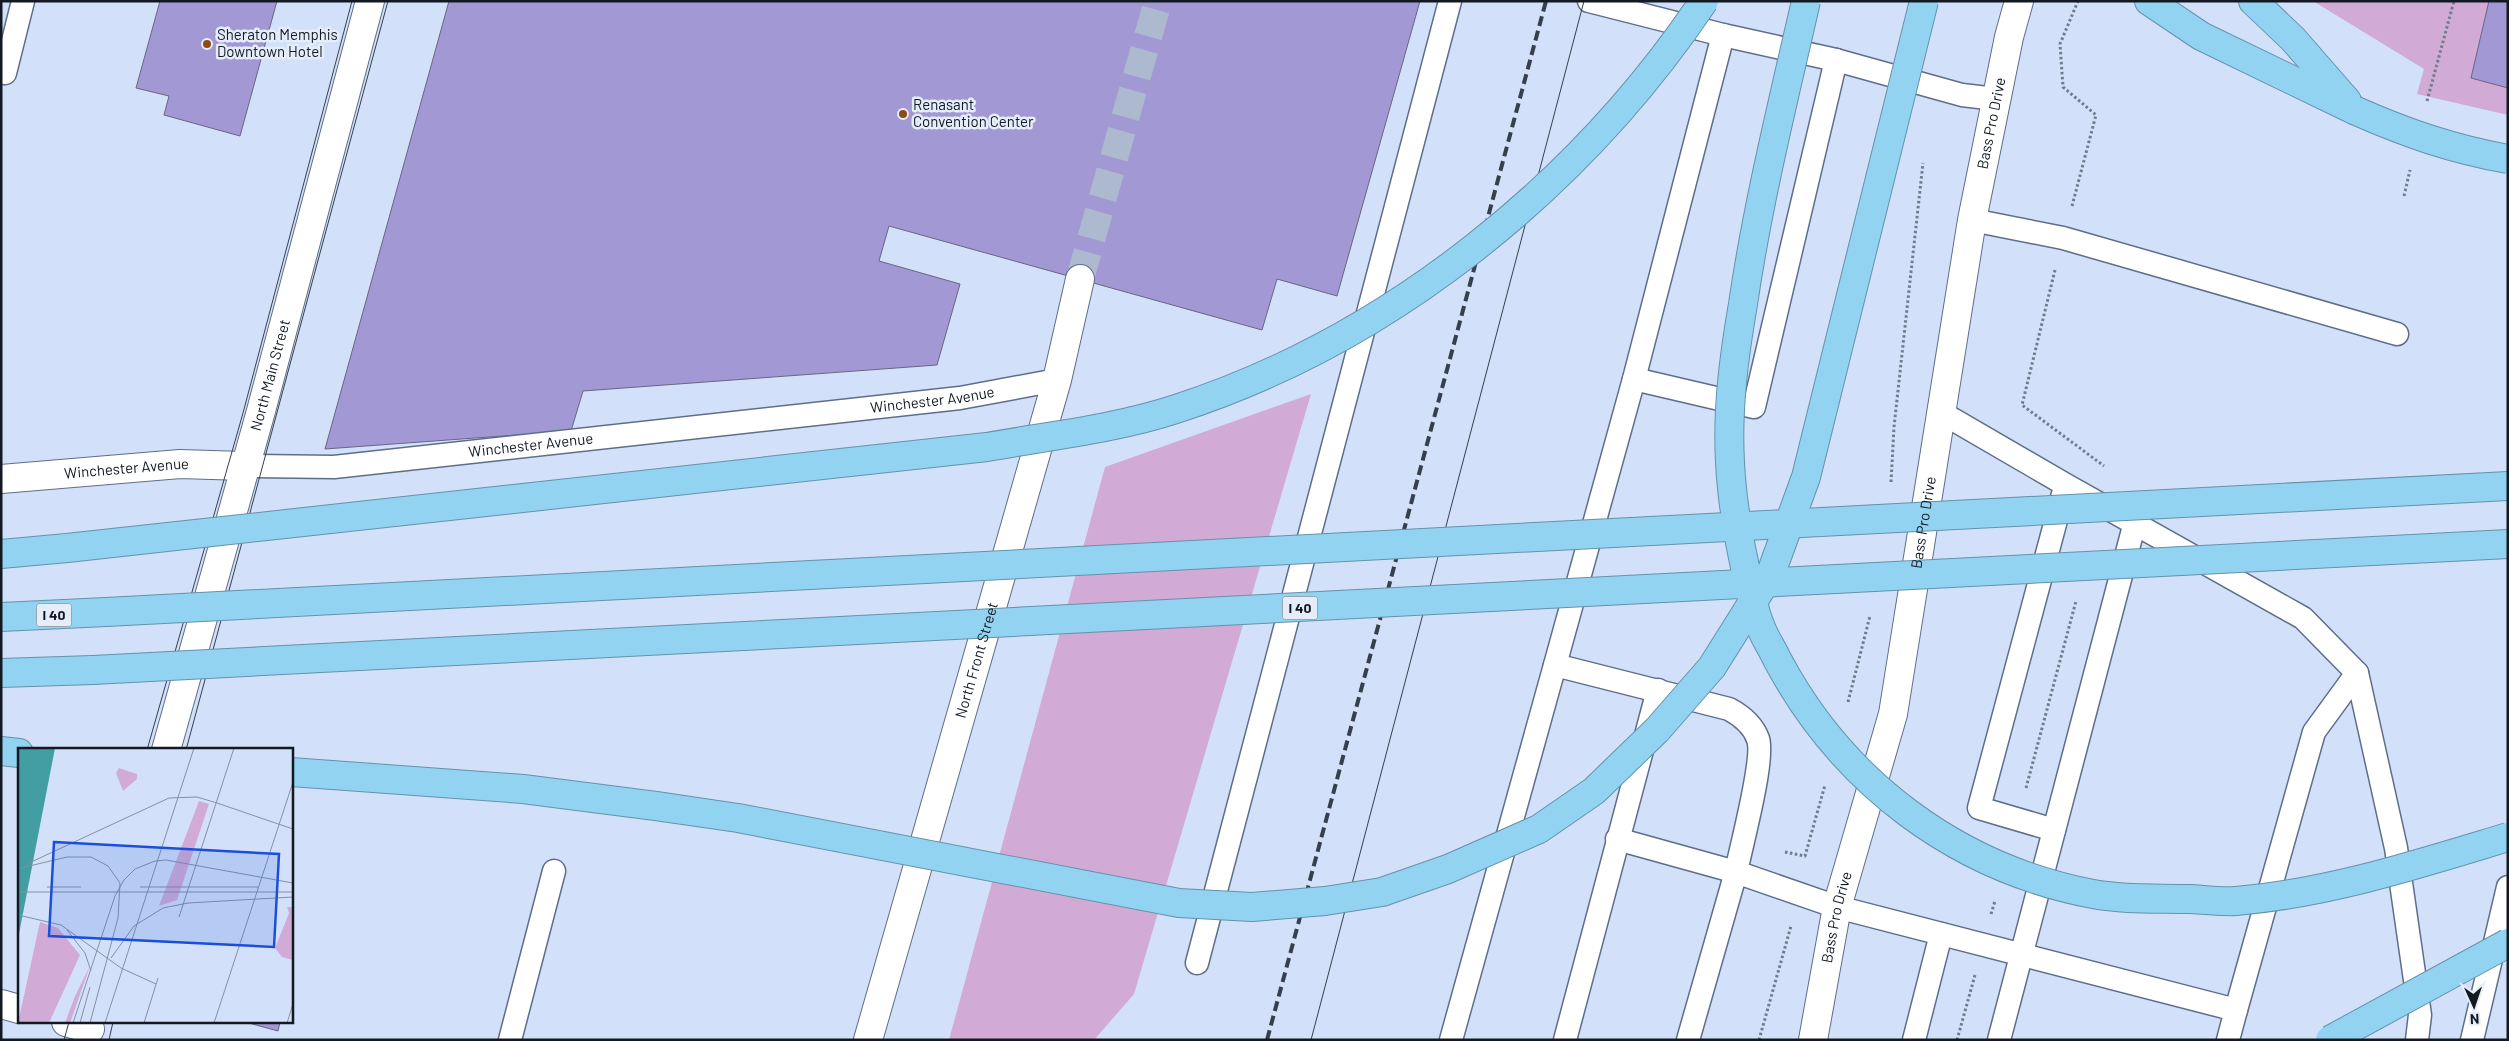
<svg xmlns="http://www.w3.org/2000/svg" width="2509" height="1041" font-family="Barlow,sans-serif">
	<rect width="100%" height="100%" fill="#d2e1f9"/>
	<!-- green -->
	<g fill="#d1abd5">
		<path d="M2313,1H2508V115L2417,94L2424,69Z"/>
		<path d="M1311,394L1134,994L1094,1040H949L1105,467Z"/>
	</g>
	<!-- building -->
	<g fill="#a298d4" stroke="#6a6583">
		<path d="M160,1H277L240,136L164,115L169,96L136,88Z"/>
		<path d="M449,1H1420L1337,296L1277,279L1262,330L889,226L879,261L960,284L937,365L583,391L571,431L325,449Z"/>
		<path d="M2489,1H2508V88L2471,78Z"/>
		<path d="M245,1022H280L278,1031Z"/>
	</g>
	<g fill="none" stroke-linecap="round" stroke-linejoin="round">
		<!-- tertiary-tunnel -->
		<path stroke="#acb9ce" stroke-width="28" stroke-dasharray="28 14" stroke-linecap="butt" d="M1080,279L1158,1"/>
		<!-- service casing -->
		<g stroke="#5e6e89" stroke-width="25">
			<g id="service">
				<path d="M1589,1L1723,35L1836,60L1962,95L1996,99"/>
				<path d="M5,73L23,1"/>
				<path d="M1972,220L2063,238L2397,334"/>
				<path d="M1634,379L1754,407L1836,60"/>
				<path d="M1942,413L2066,485L2303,618L2357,673L2396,848L2420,1015L2417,1040"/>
				<path id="s1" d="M244,466L334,467L960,398L1057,380"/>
				<path d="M1555,665L1634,379L1723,35"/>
				<path d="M2054,830L1979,808L2063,494"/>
				<path d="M1197,963L1450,1"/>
				<path d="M510,1040L554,871"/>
				<path d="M1451,1040L1555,665L1729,709C1742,716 1753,725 1758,739C1765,758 1741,847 1736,872L1617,839"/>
				<path d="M1565,1040L1658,690"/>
				<path d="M1688,1040L1736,872L1837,907L2236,1010L2314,732L2357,673"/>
				<path d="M1914,1040L1941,934"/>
				<path d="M1999,1040L2135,522"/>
				<path d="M2228,1040L2236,1010"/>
				<path d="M2472,1040L2508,887"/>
			</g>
		</g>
		<!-- minor casing -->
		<g stroke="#5e6e89" stroke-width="30">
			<g id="minor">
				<path id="s2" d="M1,479L180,464L244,466"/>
				<path id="s3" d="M166,750L261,411L370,1"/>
				<path d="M1,1004L19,1009"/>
				<path d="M66,1022L90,1029"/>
				<path id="s4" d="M1813,1040L1837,907L1893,714L1972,220L2009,37L2019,1"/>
			</g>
		</g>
		<!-- tertiary casing -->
		<g stroke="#5e6e89" stroke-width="30">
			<g id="tertiary">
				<path id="s5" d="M868,1040L1057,380L1080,279"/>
			</g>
		</g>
		<!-- motorway casing -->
		<g stroke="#6592aa" stroke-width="30">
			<g id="motorway">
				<path d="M2149,1L2201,36L2354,110"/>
				<path d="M2253,1L2293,39L2347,101"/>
				<path d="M1,554L67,548"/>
				<path d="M1,617L106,612"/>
				<path d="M1,673L93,670"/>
				<path d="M1,751L19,753"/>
			</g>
		</g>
		<!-- path -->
		<g stroke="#707b8b" stroke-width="3" stroke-dasharray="2.5 2.5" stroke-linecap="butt">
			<path d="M2427,101L2454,1"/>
			<path d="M2404,196L2410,170"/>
			<path d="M2072,206L2096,115L2063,87L2060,44L2078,1"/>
			<path d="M2055,270L2022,405L2104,466"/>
			<path d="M1891,482L1894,427L1923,163"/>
			<path d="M1848,702L1870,616"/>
			<path d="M2026,788L2076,601"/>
			<path d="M1785,852L1805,856L1825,785"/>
			<path d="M1991,914L1995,901"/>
			<path d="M1759,1040L1791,926"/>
			<path d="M1957,1040L1975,975"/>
		</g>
		<!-- service -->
		<use href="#service" stroke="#fff" stroke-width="22"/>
		<!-- minor -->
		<use href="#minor" stroke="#fff" stroke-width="28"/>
		<!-- tertiary -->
		<use href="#tertiary" stroke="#fff" stroke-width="28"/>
		<!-- motorway -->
		<use href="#motorway" stroke="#92d3f2" stroke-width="28"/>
		<!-- tram -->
		<g stroke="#373f4c" stroke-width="1">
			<path d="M147,750L243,413L352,1"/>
			<path d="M186,750L388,1"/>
			<path d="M64,1040L69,1022"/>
			<path d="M109,1040L113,1022"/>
			<path d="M1311,1040L1584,1"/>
		</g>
		<!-- rail -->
		<path stroke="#373f4c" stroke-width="4" stroke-dasharray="10 5" stroke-linecap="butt" d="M1267,1040L1546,1"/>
		<!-- motorway-bridge casing -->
		<g stroke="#6592aa" stroke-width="30" stroke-linecap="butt">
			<g id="motorway-bridge">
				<path d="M1806,1C1783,102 1758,202 1743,304C1734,356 1727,409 1730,462C1732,506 1740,547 1750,589C1753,601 1755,614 1760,625C1764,637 1772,648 1777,659C1842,782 1956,868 2093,894C2125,900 2158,898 2191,899C2206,900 2221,902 2236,901C2330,893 2418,864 2508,837"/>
				<path d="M2354,110C2406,133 2452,149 2508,159"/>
				<path d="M67,548L987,447C1049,436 1115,429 1176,409C1389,340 1579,187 1704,1"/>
				<path d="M106,612L2508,486"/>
				<path d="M93,670L2508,544"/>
				<path d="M291,772L523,789L656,806L738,818L1179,903L1252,907L1325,901L1382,892L1448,869L1539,829L1594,791L1657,730L1712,667L1771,573L1806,477L1924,1"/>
				<path d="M2330,1040L2508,943"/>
			</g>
		</g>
		<!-- motorway-bridge -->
		<use href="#motorway-bridge" stroke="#92d3f2" stroke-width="28"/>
	</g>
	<!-- markers -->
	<g fill="#8c4c14" stroke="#e6edfa" stroke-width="2">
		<circle cx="207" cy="44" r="5"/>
		<circle cx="903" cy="114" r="5"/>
	</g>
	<g text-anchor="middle" stroke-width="5" stroke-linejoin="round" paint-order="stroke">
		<!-- shield labels -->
		<g fill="#e6edfa" stroke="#525964" stroke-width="1">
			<rect x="1282.5" y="596.5" width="35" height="23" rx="4"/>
			<rect x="36.5" y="603.5" width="35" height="23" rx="4"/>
		</g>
		<g font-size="14" font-weight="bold" fill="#121923">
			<text x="1300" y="613">I 40</text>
			<text x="54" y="620">I 40</text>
		</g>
		<!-- poi labels -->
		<g font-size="15" fill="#121923" stroke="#e6edfa" text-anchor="start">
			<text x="217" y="40">Sheraton Memphis<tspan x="217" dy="17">Downtown Hotel</tspan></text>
			<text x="913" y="110">Renasant<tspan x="913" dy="17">Convention Center</tspan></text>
		</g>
		<!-- street labels -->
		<g font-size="15" fill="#121923" stroke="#e6edfa">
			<text dy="5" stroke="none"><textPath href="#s4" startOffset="935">Bass Pro Drive</textPath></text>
			<text dy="5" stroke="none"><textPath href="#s3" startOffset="389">North Main Street</textPath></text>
			<text dy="5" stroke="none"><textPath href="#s1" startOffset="692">Winchester Avenue</textPath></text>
			<text dy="5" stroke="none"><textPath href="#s1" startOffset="288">Winchester Avenue</textPath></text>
			<text dy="5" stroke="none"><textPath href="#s2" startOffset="126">Winchester Avenue</textPath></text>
			<text dy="5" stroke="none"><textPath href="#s4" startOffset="530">Bass Pro Drive</textPath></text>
			<text dy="5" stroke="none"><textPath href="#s5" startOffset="395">North Front Street</textPath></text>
			<text dy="5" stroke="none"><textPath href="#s4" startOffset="125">Bass Pro Drive</textPath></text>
		</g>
	</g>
	<!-- overview -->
	<g transform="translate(18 748)">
		<rect width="275" height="275" fill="#d2e1f9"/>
		<path d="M101,20L119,26V31L105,43L98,25ZM181,53L191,56L159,152L141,158ZM269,159H275V212L264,209L257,200L271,165ZM22,174L40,180L62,207L31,275H0ZM72,218L52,275H47L57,248Z" fill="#d1abd5"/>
		<path d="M0,0H37L0,191Z" fill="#429ea2"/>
		<path fill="none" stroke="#8591a3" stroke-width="1" d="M199,55L275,81M11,115L151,50L179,49L199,55M3,120L49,109H73L90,118L102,135L100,170L72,275M29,139H63M122,139H240M0,144H275M0,167L43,177L103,220L138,236M161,169L216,0M49,182L67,205L73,223M93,210L116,178L145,160L170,155L275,149M55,275L97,148L106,132L117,121L137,113L148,112L275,135M62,275L72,239M87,275L176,0M126,275L140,230M196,275L275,34M269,275L275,256"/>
		<path fill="#1d4ed8" fill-opacity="0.15" stroke="#1d4ed8" stroke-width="2.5" d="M36,94L261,106L256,199L31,188Z"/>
		<rect width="275" height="275" fill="none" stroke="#121923" stroke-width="2.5"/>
	</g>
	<!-- border -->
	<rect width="2509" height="1041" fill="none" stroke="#121923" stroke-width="5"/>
	<!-- north arrow -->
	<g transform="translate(2474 1006) rotate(177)" stroke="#e6edfa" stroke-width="4" paint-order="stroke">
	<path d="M0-4L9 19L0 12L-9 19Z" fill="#121923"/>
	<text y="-8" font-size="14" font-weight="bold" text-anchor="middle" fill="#121923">N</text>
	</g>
</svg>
